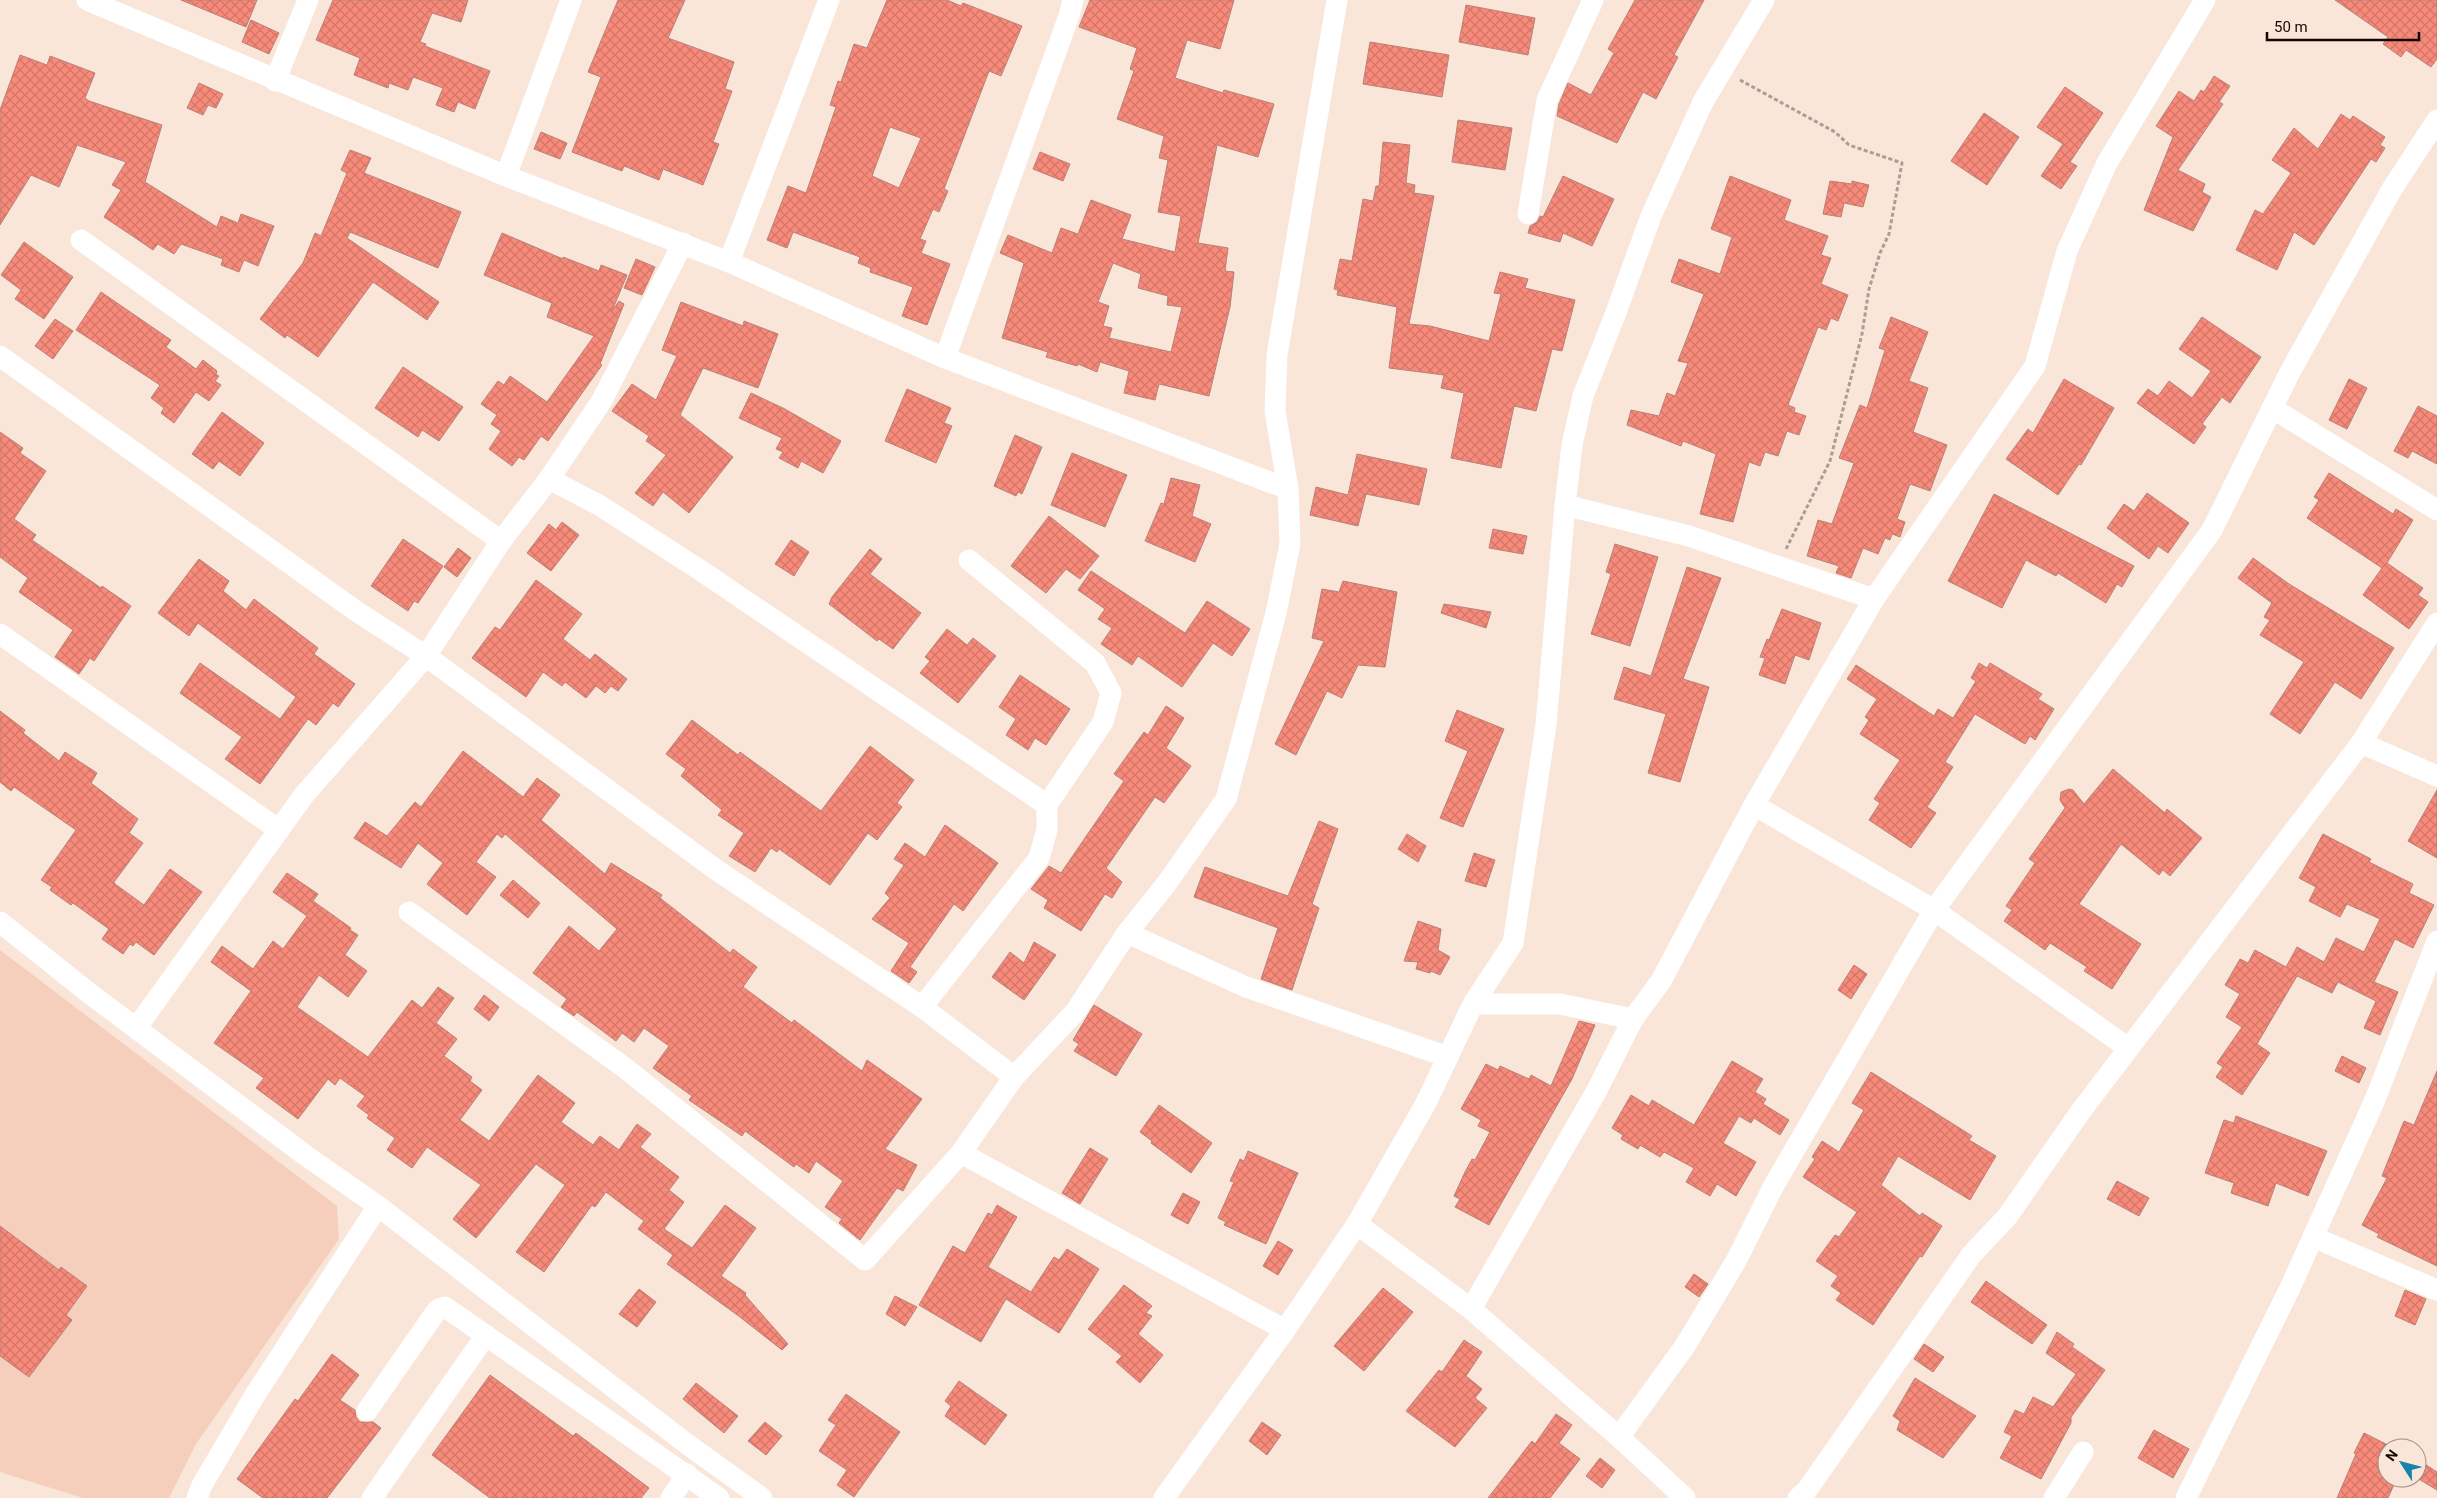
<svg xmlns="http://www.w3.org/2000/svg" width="2437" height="1498" font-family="Roboto,sans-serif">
	<defs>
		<pattern id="building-cross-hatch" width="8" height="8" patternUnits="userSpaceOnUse" patternTransform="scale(1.25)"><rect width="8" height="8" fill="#f78a7a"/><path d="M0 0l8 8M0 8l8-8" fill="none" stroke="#d37668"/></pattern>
	</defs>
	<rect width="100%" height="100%" fill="#fae5d9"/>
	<!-- garden -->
	<path fill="#f5cfbb" d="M0,950L337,1206L339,1239L196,1444L169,1498H83L0,1472Z"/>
	<!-- building -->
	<g fill="url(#building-cross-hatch)" stroke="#b98178" fill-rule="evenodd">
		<path d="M181,0H257L246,27Z"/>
		<path d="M333,0H468L461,22L432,13L420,42L426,44L425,46L490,71L475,109L458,102L454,112L436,105L443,88L413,77L408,90L389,83L388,88L354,75L360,58L316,40Z"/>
		<path d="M618,0H685L668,38L734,62L725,89L732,91L713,142L719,144L703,185L663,169L659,180L624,166L622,171L572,152L601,77L588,72Z"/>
		<path d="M887,0H947L961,6L963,3L1022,26L1001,76L989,71L944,189L948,191L939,212L933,209L920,239L926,241L921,253L950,264L927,325L902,316L913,287L870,272L871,268L858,263L860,257L793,232L787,248L767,240L788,186L806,193L836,107L830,105L838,81L841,82L854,44L867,48ZM890,127L921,138L899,188L872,176Z"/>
		<path d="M1090,0H1234L1220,49L1187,40L1175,78L1223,93L1224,90L1274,104L1258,157L1217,145L1198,243L1228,248L1225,271L1234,272L1230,307L1209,396L1159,384L1155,400L1124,393L1129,371L1100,362L1097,372L1078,364L1077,366L1046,357L1048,352L1002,338L1024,263L1000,253L1008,235L1052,253L1061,228L1078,234L1091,200L1131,215L1122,239L1175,252L1181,216L1158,212L1168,160L1159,158L1164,136L1117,119L1134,71L1130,69L1137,48L1079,27ZM1113,263L1141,274L1138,288L1168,296L1167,305L1182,307L1171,352L1109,338L1112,328L1103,326L1109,306L1098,302Z"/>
		<path d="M1635,0H1704L1674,55L1678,57L1656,99L1643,92L1617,143L1557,116L1559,104L1568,83L1591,95L1614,53L1608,49Z"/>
		<path d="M2335,0H2437V59L2431,67L2406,50L2401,57L2383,44L2388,37Z"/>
		<path d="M1466,5L1535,18L1528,55L1459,42Z"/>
		<path d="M251,20L279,33L269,54L242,42Z"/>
		<path d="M1370,42L1449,55L1442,97L1363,84Z"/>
		<path d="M20,55L47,65L50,56L95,73L85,98L89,101L162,125L145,182L217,227L221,216L238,223L241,214L274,226L258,266L244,260L239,272L221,265L223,259L181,244L174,254L158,244L153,250L134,237L104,217L121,190L112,185L126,162L77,145L59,187L31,175L0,225V110Z"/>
		<path d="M2214,76L2230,86L2219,102L2223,104L2178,170L2205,184L2202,192L2211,197L2193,231L2144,210L2173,137L2156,126L2179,91L2194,101L2201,90L2204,92Z"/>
		<path d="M199,83L223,94L216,108L208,105L203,115L187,108Z"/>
		<path d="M2065,87L2103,113L2070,162L2077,166L2061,189L2041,176L2063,144L2037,127Z"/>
		<path d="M1984,113L2019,137L1987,185L1951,161Z"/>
		<path d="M2341,114L2350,120L2353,116L2385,137L2380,145L2385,148L2376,162L2371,159L2314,245L2294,232L2277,270L2236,250L2255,210L2263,214L2291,173L2272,160L2294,128L2318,149Z"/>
		<path d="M1458,120L1512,128L1505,170L1452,162Z"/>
		<path d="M541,132L567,143L560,159L534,149Z"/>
		<path d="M1383,142L1410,145L1406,183L1415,185L1414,193L1434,196L1409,324L1430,326L1489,341L1501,294L1494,293L1500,272L1528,279L1525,288L1575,300L1562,351L1552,349L1536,411L1514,406L1501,468L1451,458L1464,393L1441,388L1444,375L1389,368L1397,307L1337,295L1338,290L1334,289L1340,259L1352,261L1363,199L1373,201L1376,186H1379Z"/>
		<path d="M350,150L371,158L364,173L461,212L438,268L350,232L347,238L439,302L427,320L373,282L318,357L287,335L285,338L260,319L303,263L315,233L321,236L347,173L341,170Z"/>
		<path d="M1040,152L1070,164L1063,181L1033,169Z"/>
		<path d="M1563,176L1614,199L1592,246L1563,233L1560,242L1528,233L1530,226L1537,222L1540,216L1543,217Z"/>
		<path d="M1730,176L1791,200L1784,220L1828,236L1821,255L1831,258L1821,284L1848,295L1838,321L1831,318L1826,330L1818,327L1788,405L1795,408L1794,412L1806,416L1799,435L1787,431L1778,456L1765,452L1760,466L1749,462L1733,522L1700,514L1716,454L1683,441L1681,446L1627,425L1631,410L1659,416L1667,393L1675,396L1688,363L1678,361L1704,294L1671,282L1679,259L1720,274L1732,237L1711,229Z"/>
		<path d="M1830,181L1852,184V181L1869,185L1863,207L1844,203L1841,217L1823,214Z"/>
		<path d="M502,233L563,259V257L599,271L601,265L627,275L612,311L619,301L624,304L600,364L602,365L548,441L541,436L524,460L519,457L512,466L489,449L501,431L491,424L497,415L481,404L498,381L504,385L510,376L547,402L594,336L547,317L552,303L484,275Z"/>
		<path d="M24,242L73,277L44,319L15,299L21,290L1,275Z"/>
		<path d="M636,259L655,267L642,295L624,288Z"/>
		<path d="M101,292L171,340L166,347L196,369L203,360L217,371L216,375L219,376L215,381L221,385L209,401L196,392L174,423L161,413L164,408L151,398L160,385L76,330Z"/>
		<path d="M681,302L743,326L744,321L778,334L758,388L703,368L680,415L733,457L689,513L663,492L653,506L635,493L666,455L646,441L649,436L612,411L632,384L656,400L677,356L662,350Z"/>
		<path d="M1891,317L1928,332L1909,381L1928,388L1913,432L1947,445L1930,491L1910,484L1897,519L1905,522L1900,537L1892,534L1890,540L1885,538L1878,554L1863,548L1851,578L1836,573L1839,566L1807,556L1818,520L1832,524L1854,463L1839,458L1860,405L1867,408L1885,350L1879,348Z"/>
		<path d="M2202,317L2261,357L2230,403L2222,397L2202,424L2206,427L2194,444L2137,403L2148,389L2158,396L2169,381L2192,398L2211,371L2179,349Z"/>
		<path d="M55,319L73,331L53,359L35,346Z"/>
		<path d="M403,367L463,407L439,441L422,430L418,437L375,408Z"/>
		<path d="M2064,379L2114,408L2081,465L2079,464L2058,495L2006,459L2028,429L2033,433Z"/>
		<path d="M2349,379L2367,388L2347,429L2329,420Z"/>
		<path d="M907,389L951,408L944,423L952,426L936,463L885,441Z"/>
		<path d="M751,393L783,408L841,441L823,473L801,461L798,468L779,458L783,452L776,449L782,438L739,418Z"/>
		<path d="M2418,406L2437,416V464L2412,451L2408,458L2394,451Z"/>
		<path d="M222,412L264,443L240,476L219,461L213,469L192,454Z"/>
		<path d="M0,432L23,448L20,453L46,471L14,519L36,535L32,540L101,588L102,586L131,606L94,661L90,658L79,674L55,657L73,630L19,592L28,578L0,557Z"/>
		<path d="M1015,435L1042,447L1022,494L1018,492L1016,496L994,486Z"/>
		<path d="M1072,453L1127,475L1105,527L1051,505Z"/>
		<path d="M1357,454L1427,469L1419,505L1366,494L1358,526L1310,515L1316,487L1348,495Z"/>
		<path d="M2329,473L2393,514L2396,509L2413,520L2387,563L2423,588L2418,595L2428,602L2409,629L2363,595L2382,568L2307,518L2319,500L2314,497Z"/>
		<path d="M1171,478L1200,485L1192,516L1211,524L1195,562L1145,541L1161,503L1164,504Z"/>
		<path d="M2147,493L2189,523L2168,553L2158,546L2149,559L2107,528L2124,504L2134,511Z"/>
		<path d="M1994,494L2134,566L2122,587L2117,584L2106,603L2058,573L2056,576L2026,560L2002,608L1948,581Z"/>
		<path d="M1049,516L1099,556L1080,579L1066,569L1046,593L1011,566Z"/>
		<path d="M562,522L579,535L551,571L527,553L549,524L556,530Z"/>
		<path d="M1493,529L1527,536L1523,554L1489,548Z"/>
		<path d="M403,539L443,566L418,603L414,601L408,611L371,586Z"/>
		<path d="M791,540L809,552L794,576L775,564Z"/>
		<path d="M1615,544L1658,557L1630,646L1591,634L1611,574L1606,572Z"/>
		<path d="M458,548L471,558L457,577L444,567Z"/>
		<path d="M870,549L882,559L870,574L921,613L893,649L879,639L877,641L829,604L832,597Z"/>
		<path d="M2253,558L2289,584L2394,648L2361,699L2335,682L2300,734L2270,714L2304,662L2260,635L2270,620L2264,617L2272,603L2238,578Z"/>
		<path d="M199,559L229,581L223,591L246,610L254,599L318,648L314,654L355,684L338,707L333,703L316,725L308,719L260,784L225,759L242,737L180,693L200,663L280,719L296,697L198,623L189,636L158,613Z"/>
		<path d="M1687,567L1721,578L1683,679L1709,687L1680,782L1648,773L1666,714L1614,699L1624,667L1651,676Z"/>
		<path d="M1091,571L1185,633L1207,601L1250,629L1232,656L1213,643L1182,687L1138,656L1132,665L1101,644L1112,628L1098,619L1105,609L1078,590Z"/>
		<path d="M536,580L582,614L563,639L590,660L595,654L627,679L618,691L611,686L605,693L596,686L586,698L565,682L562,686L543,672L526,697L472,658L495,627L500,630Z"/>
		<path d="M1343,581L1397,592L1385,667L1358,665L1342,698L1327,691L1296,755L1275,744L1324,641L1312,638L1322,589L1339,592Z"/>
		<path d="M1444,604L1491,612L1486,628L1441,613Z"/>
		<path d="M1782,609L1821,623L1809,660L1795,655L1785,684L1759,675L1765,658L1760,657L1767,639L1769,640Z"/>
		<path d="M947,629L967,645L973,638L996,656L958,703L920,673L930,661L925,657Z"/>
		<path d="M1979,663L1987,668L1990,663L2042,694L2038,699L2054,709L2035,740L2030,736L2025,744L1975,714L1945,762L1953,767L1927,807L1936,813L1911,848L1869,820L1880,803L1874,799L1900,760L1860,734L1869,720L1865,717L1877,699L1847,679L1856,665L1934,716L1938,709L1953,718L1976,681L1971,678Z"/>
		<path d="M1020,675L1070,709L1046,745L1035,738L1028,750L1006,735L1016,719L999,707Z"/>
		<path d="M1166,706L1184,718L1166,748L1191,766L1164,803L1155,797L1106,868L1122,882L1112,898L1105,894L1081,931L1044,908L1048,900L1031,889L1049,866L1061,873L1124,781L1114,774L1144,732L1148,735Z"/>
		<path d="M1457,710L1504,729L1463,827L1440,818L1468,751L1445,741Z"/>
		<path d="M0,711L25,730L23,733L59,761L65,752L97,773L91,783L138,819L129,833L143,843L114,882L115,884L144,905L170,869L202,892L154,955L136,942L133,946L130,944L123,954L102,939L109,929L73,903L71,905L50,890L52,887L41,880L76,830L14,787L11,791L0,782Z"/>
		<path d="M692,720L738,755L740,752L821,811L870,746L914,780L897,803L902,807L877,840L868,833L830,885L779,849L777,852L771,848L755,872L729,856L744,833L718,815L722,810L681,776L686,769L666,754Z"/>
		<path d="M463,751L523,797L537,778L560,795L541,820L605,874L611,863L662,895L660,898L730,953L733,949L757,967L743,987L792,1023L794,1020L862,1071L867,1060L922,1099L885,1149L917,1165L903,1191L897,1188L860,1240L839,1223L842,1219L825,1207L843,1181L816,1161L809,1173L796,1164L794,1167L745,1131L742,1136L689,1100L692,1096L653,1068L669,1046L644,1028L634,1042L622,1033L616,1041L577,1012L574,1016L561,1007L567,999L533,973L569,926L599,951L617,929L505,834L502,838L497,834L476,862L496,877L467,915L427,884L443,863L418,843L401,868L354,838L365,822L387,836L415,802L421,807Z"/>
		<path d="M2113,769L2165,813L2167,809L2202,838L2170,876L2163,870L2159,875L2121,844L2079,904L2141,944L2112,989L2084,971L2087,967L2050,943L2045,950L2004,921L2012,910L2006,906L2035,863L2029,859L2065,808L2060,800L2061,792L2069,789L2073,790L2084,804Z"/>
		<path d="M2437,790V858L2408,841Z"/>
		<path d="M1319,821L1338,829L1312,904L1319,908L1292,990L1261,979L1278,928L1194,897L1205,867L1288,896Z"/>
		<path d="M945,825L998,863L963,911L954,904L910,967L917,972L909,983L891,971L909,943L872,919L890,898L885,893L904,865L894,859L905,843L925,857Z"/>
		<path d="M1407,834L1426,846L1418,862L1398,849Z"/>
		<path d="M2323,834L2371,859L2369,862L2413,884L2409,893L2434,905L2413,948L2395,939L2374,982L2398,992L2380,1035L2364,1028L2376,1001L2338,982L2332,993L2297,976L2257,1044L2270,1053L2242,1095L2216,1077L2223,1067L2217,1063L2242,1027L2226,1017L2240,994L2225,985L2240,959L2248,963L2255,950L2286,967L2297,947L2324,962L2336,938L2364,952L2380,919L2347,904L2340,917L2309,901L2316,887L2299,878Z"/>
		<path d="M1474,853L1495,860L1486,887L1465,881Z"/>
		<path d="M287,873L318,894L313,901L351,928L350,930L358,935L345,955L367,971L348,997L319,975L297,1007L368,1057L412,1000L422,1008L438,987L454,998L436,1023L457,1039L444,1056L472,1077L470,1081L482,1090L460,1120L489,1141L538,1075L575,1103L561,1122L593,1145L600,1136L619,1150L637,1124L651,1134L640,1147L679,1177L669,1190L684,1202L664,1229L692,1248L725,1205L756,1228L721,1276L746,1293L745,1295L788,1344L782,1350L740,1317L667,1264L673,1255L638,1229L644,1221L606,1192L595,1207L592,1205L544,1272L516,1252L565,1185L536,1164L476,1238L453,1219L481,1185L427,1147L412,1168L387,1150L395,1138L367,1118L369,1115L357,1106L365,1096L340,1078L335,1085L328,1079L298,1119L256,1088L264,1078L214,1043L251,991L211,962L222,946L253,969L273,941L283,949L307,916L273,892Z"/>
		<path d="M513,880L540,903L528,918L500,895Z"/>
		<path d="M1418,921L1441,929L1438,950L1450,957L1440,975L1431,971L1430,973L1416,969L1418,962L1404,961Z"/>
		<path d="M1034,942L1056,955L1024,1000L992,977L1010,952L1024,963Z"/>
		<path d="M1854,965L1867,974L1851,999L1838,990Z"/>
		<path d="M484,995L499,1007L489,1021L474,1009Z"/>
		<path d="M1094,1005L1142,1034L1116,1076L1074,1051L1079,1044L1073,1040Z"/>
		<path d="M1579,1021L1595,1025L1572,1079L1489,1225L1455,1207L1460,1199L1454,1196L1465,1172L1472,1159L1475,1160L1490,1132L1478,1126L1481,1120L1461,1109L1486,1064L1498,1070L1500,1066L1529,1079L1531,1075L1551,1086Z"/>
		<path d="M2342,1056L2366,1068L2359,1083L2335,1071Z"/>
		<path d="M1732,1061L1763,1079L1755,1092L1766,1099L1763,1104L1789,1120L1780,1135L1754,1118L1751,1123L1739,1116L1723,1143L1756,1162L1736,1196L1717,1184L1710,1196L1686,1182L1694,1168L1664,1152L1660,1157L1640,1145L1638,1149L1621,1139L1623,1135L1612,1128L1631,1095L1649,1106L1652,1100L1694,1125Z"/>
		<path d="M2437,1071V1266L2377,1237L2379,1234L2362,1225L2387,1178L2382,1176L2404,1121L2414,1125Z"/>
		<path d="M1871,1072L1972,1136L1969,1140L1996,1156L1970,1200L1898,1156L1881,1185L1920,1216L1922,1213L1942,1226L1922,1257L1920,1256L1873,1325L1836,1300L1841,1293L1831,1286L1838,1276L1816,1261L1835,1235L1839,1237L1857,1212L1803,1177L1815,1159L1812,1157L1822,1141L1839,1152L1864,1110L1852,1103Z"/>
		<path d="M1159,1105L1212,1143L1191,1173L1151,1143L1152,1141L1140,1132Z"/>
		<path d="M2236,1116L2327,1151L2308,1196L2276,1183L2268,1206L2231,1193L2234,1183L2205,1173L2224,1120L2234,1123Z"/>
		<path d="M1090,1148L1108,1159L1080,1204L1062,1193Z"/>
		<path d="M1248,1151L1298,1173L1266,1244L1224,1225L1226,1222L1218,1218L1234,1182L1230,1181L1240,1159L1244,1161Z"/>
		<path d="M2117,1181L2149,1198L2139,1216L2107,1199Z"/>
		<path d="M1183,1193L1200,1202L1188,1224L1171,1215Z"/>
		<path d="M997,1205L1017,1217L988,1267L1031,1292L1054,1257L1059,1260L1067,1249L1099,1269L1059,1333L1006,1299L981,1342L919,1305L953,1246L965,1253L988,1213L992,1215Z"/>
		<path d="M0,1226L59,1270L61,1267L87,1286L66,1315L72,1320L29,1377L0,1356Z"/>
		<path d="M1278,1241L1293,1250L1278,1275L1263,1266Z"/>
		<path d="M1694,1274L1708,1284L1699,1297L1685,1287Z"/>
		<path d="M1986,1281L2047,1325L2032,1344L1971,1302Z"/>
		<path d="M1124,1285L1152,1306L1146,1313L1152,1316L1138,1334L1163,1355L1140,1383L1116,1362L1122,1356L1088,1329Z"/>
		<path d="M1383,1288L1413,1312L1364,1371L1334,1346Z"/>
		<path d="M639,1289L656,1302L637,1327L619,1314Z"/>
		<path d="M2405,1290L2426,1299L2415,1325L2395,1316Z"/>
		<path d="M895,1296L917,1307L905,1326L886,1314Z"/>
		<path d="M2057,1332L2074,1344L2072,1347L2105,1370L2071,1417V1423L2041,1479L2000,1458L2012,1436L2004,1432L2015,1410L2024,1414L2033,1397L2053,1407L2076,1374L2046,1353Z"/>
		<path d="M1464,1340L1482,1352L1466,1376L1482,1389L1475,1398L1487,1408L1455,1447L1406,1411L1439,1370L1442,1372Z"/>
		<path d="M1924,1344L1944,1357L1933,1372L1914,1359Z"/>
		<path d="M332,1354L359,1375L340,1400L355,1410L356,1417L360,1422H373L381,1428L327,1498H263L237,1479L295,1399L298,1401Z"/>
		<path d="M490,1375L573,1436L576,1433L649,1488L641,1498H490L432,1455Z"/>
		<path d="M1915,1378L1976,1416L1943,1458L1897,1430L1900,1421L1893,1416Z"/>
		<path d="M959,1381L1007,1415L985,1445L945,1416L951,1406L945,1401Z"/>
		<path d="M696,1383L738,1416L724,1433L683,1399Z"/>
		<path d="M846,1394L900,1432L854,1497L837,1485L847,1470L819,1451L836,1425L828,1420Z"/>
		<path d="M1556,1414L1572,1425L1559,1443L1580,1459L1550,1498H1488L1532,1441L1535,1444Z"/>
		<path d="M765,1422L782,1436L766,1455L748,1441Z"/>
		<path d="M1262,1422L1281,1435L1267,1455L1249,1441Z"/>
		<path d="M2154,1430L2189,1449L2173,1478L2138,1458Z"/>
		<path d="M2364,1433L2394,1448H2387V1478H2397L2388,1498H2337L2356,1454L2354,1453Z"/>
		<path d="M1600,1458L1615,1470L1602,1488L1586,1476Z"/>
		<path d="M2417,1459L2437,1472V1490L2417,1478Z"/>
	</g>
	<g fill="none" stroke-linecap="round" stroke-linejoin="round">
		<!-- path -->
		<path stroke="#ae9b91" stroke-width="3" stroke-dasharray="4 2.5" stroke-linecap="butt" d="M1740,80L1835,132L1849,145L1902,163L1889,234L1880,253L1869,289L1862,334L1830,461L1786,549"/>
		<!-- street -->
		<g stroke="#fff" stroke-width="21">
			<path d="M87,0L506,176L729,262L945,358L1288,489"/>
			<path d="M275,81L308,0"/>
			<path d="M506,176L571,0"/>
			<path d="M1528,214L1547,100L1593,0"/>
			<path d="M81,240L501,541"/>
			<path d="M729,262L829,0"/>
			<path d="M0,356L356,611L426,656L715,869L922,1007L1014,1077"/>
			<path d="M945,358L1069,16L1073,0"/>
			<path d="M2272,408L2437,510"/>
			<path d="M549,479L599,505L703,572L1047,805"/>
			<path d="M1565,505L1689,536L1874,599"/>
			<path d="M0,634L279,830"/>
			<path d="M2361,743L2437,776"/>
			<path d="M1754,805L1934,910L2128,1048"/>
			<path d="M409,912L625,1068L865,1260L961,1153L1014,1077L1075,1012L1127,933L1167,883L1226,799L1276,613L1290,544L1288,489L1275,411L1277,355L1337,0"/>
			<path d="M0,922L89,993L305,1155L378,1206L687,1444L762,1498"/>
			<path d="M1127,933L1246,987L1448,1057"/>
			<path d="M1473,1004H1560L1633,1019"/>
			<path d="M922,1007L1039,858L1047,830V805L1103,722L1111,693L1095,663L969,560"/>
			<path d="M137,1027L304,795L426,656L501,541L549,479L601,402L683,243"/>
			<path d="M961,1153L1285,1330"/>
			<path d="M1357,1224L1471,1309L1619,1437L1685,1498"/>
			<path d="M2313,1237L2437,1290"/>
			<path d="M1471,1309L1596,1092L1633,1019L1661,981L1754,805L1874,599L2035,366L2067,251L2107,163L2205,0"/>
			<path d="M367,1411L435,1313L439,1309L445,1307L719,1498"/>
			<path d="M1619,1437L1685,1346L1736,1261L1773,1187L1934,910L2212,530L2290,372L2392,189L2437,120"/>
			<path d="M197,1498L202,1485L255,1395L378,1206"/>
			<path d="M372,1498L486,1335"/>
			<path d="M671,1498L687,1474"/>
			<path d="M1164,1498L1285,1330L1357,1224L1426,1103L1473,1004L1513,943L1546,725L1565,505L1572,445L1583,396L1615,315L1651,216L1703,102L1764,0"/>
			<path d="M1798,1498L1807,1490L1972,1254L2007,1217L2081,1111L2361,743L2437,623"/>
			<path d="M2054,1498L2083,1452"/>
			<path d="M2186,1498L2290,1288L2374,1102L2437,941"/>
		</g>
	</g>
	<!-- north arrow -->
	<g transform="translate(2402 1463) rotate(306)"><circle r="24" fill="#fae5d9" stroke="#9f8c83"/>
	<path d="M0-4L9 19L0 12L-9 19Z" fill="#1783ab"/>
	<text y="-8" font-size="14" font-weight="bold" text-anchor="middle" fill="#170701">N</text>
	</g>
	<!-- scale -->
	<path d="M2267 32v8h152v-8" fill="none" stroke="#170701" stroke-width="2.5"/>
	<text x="2274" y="32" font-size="15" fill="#170701" stroke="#fae5d9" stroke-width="4" paint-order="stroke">50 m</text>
</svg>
